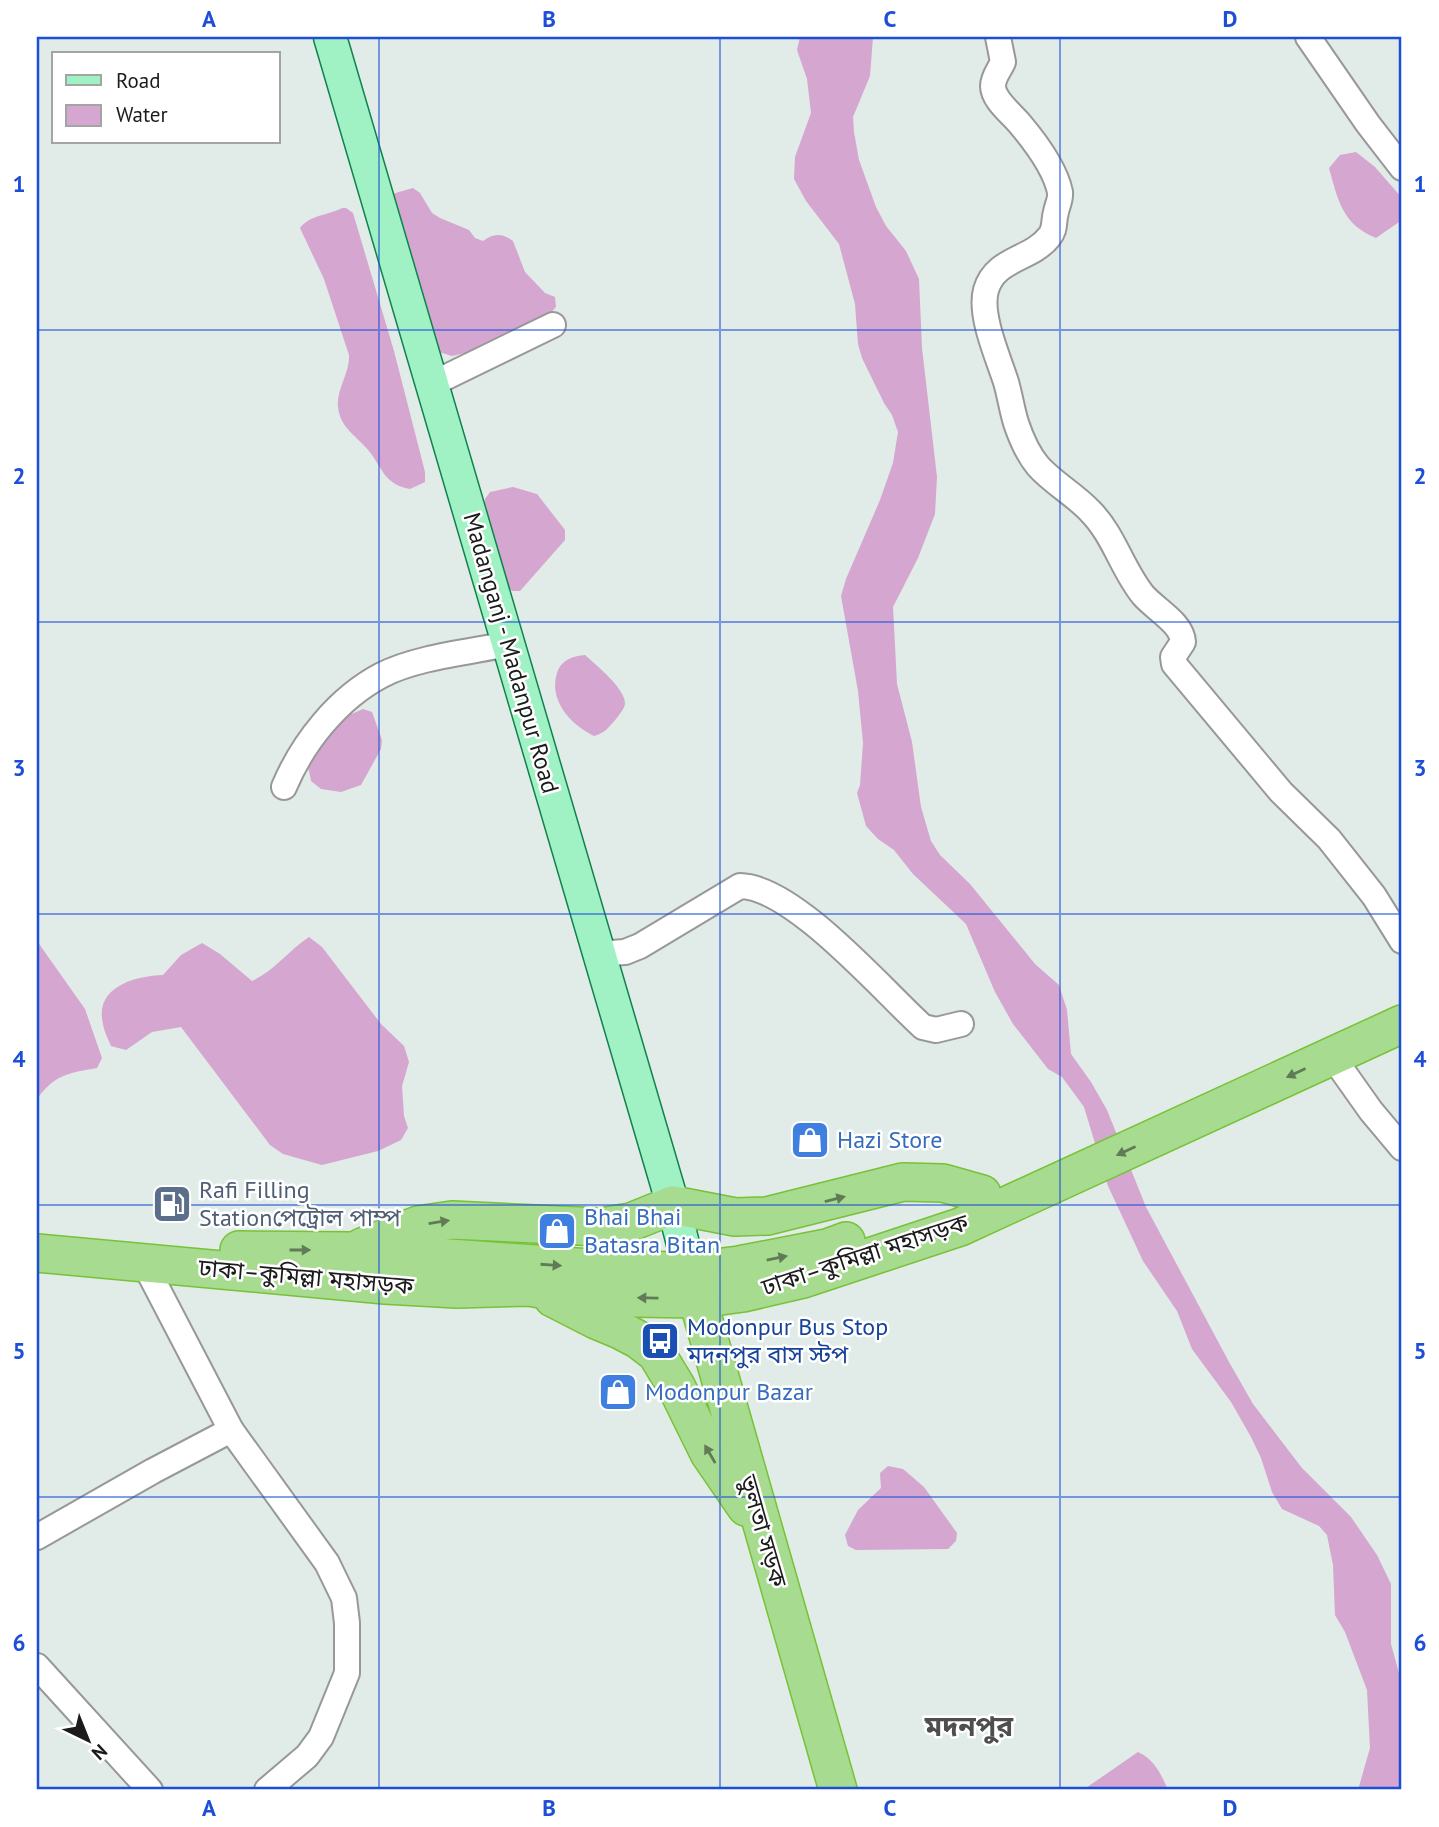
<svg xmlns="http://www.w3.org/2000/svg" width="1439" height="1827" font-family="'PT Sans','Noto Sans Bengali',sans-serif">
	<rect width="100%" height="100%" fill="#e1ebe7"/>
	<!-- water -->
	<g fill="#d5a6d0">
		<path d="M800,37H873L870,76L853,117L854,132L859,160L876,207L886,226L906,251L919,279L922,348L937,477L935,514L918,558L893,607L897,684L912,742L921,807L931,841L940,855L970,884L1035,964L1059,985L1067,1010L1071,1054L1091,1082L1107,1110L1146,1207L1229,1362L1253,1404L1302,1468L1351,1517L1377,1555L1391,1584V1644L1402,1684V1790H1358L1370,1748L1367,1690L1345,1632L1335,1615L1333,1565L1327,1535L1319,1526L1282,1509L1272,1492L1261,1458L1251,1437L1231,1402L1192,1349L1177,1311L1143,1261L1108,1186L1084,1107L1062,1077L1048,1069L1013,1024L995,992L966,924L913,874L894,850L878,839L866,826L857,793L860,785L863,743L858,691L841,596L846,579L880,500L893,463L898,432L892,415L884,403L862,358L858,344L855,304L839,244L806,201L794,179L795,157L811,113L807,79L797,50Z"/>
		<path d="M1356,152L1375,167L1402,198V220L1376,238C1342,224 1338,200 1329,168L1340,155Z"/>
		<path d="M413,188L420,193L432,213L440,218L469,230L475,238L483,241C493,233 503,233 513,241L525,272L545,293L555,297L556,307L544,320L475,351L452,356L439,352L392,194Z"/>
		<path d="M342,208H346L353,213L394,351L425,472V482L410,489C384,484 383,469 369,451C357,436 340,428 338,407C336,390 350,373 349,355L324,279L300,228C311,214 327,216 342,208Z"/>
		<path d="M513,487L537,494L565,530V540L520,591H512L504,583L484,518L485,499L490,492Z"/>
		<path d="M585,655C596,665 626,689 625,704C624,709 619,715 616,719C609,727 605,733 594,736C569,724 547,698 558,670C563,659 574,656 585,655Z"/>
		<path d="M363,709L372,712L382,740L381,749L361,785L341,792L321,789L311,781L306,756L338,720Z"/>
		<path d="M309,937L322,947L381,1024L404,1046L409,1062L402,1086L404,1116L408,1128L401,1140L378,1151L322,1165L283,1154L270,1145L181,1027L152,1032L126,1050L111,1046C108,1039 104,1031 103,1024C94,987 135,976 163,975L181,955L202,943L220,954L252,981C274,971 288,951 309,937Z"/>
		<path d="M37,941L85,1009L102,1058L97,1068C68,1073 54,1075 37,1099Z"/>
		<path d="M888,1466L903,1469L924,1487L957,1533L956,1541L948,1549L856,1550L848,1546L845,1535L858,1510L881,1488L880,1473Z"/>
		<path d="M1138,1752C1155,1760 1161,1774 1168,1790H1083Z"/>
	</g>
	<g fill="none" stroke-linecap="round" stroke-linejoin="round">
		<!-- minor casing -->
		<g stroke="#989898" stroke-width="28">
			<g id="minor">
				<path d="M998,37L1003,62C1000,69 993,77 993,86C993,100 1012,114 1020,124C1036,143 1055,168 1060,192C1061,199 1057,206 1056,212C1053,222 1056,229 1049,237C1031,260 995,258 986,290C979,315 998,357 1006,382C1010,396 1012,410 1016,423C1021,438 1028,454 1038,466C1053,483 1074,494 1090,511C1114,535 1122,569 1143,595C1156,610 1182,623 1183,642L1173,657L1174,664L1281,792L1329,839L1374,896L1402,941"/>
				<path d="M1308,37L1368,124L1402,168"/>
				<path d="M432,384L553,325"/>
				<path d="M284,787C303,742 338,698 382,675C417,657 470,652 508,644"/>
				<path d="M598,954L625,952L640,946L740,886C794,887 882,990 923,1027L936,1030L961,1024"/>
				<path d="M1332,1056L1371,1111L1402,1148"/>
				<path d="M231,1430L327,1563L344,1598L347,1623V1673L321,1737L307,1756L267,1790"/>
				<path d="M37,1537L153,1471L231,1430L144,1263"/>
				<path d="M37,1666L150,1790"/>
			</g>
		</g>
		<!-- major casing -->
		<g stroke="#0f824e" stroke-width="35">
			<path id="major" d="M330,37L673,1205L690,1271"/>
		</g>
		<!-- highway casing -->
		<g stroke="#77c236" stroke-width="40">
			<g id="highway">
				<path d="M362,1247L418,1225L452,1220L600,1227L631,1222L673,1205L735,1217L767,1216L903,1182L943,1183L982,1194"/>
				<path d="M239,1250L352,1251L618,1270L690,1271L739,1265L827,1248L846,1241"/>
				<path d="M37,1253L385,1285L457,1289L529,1287L552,1291L633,1298L698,1299L743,1293L803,1279L960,1227L1402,1024"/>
				<path d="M691,1276L838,1790"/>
				<path d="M553,1298L596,1320L620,1330L639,1340L656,1353L676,1386L709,1453L746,1507"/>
			</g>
		</g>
		<!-- minor -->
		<use href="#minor" stroke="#fff" stroke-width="24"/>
		<!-- major -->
		<use href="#major" stroke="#a0f1c4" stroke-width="32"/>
		<!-- highway -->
		<use href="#highway" stroke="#a7db90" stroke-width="37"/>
	</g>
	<!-- one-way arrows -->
	<defs><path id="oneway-solid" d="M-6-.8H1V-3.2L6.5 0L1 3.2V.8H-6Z" transform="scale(1.75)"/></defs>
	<g fill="#617b56">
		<use href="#oneway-solid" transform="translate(1296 1073) rotate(155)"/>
		<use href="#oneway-solid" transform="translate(1126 1151) rotate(155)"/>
		<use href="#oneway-solid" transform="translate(835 1199) rotate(-14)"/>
		<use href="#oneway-solid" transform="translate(439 1222) rotate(-9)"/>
		<use href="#oneway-solid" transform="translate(300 1250)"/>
		<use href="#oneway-solid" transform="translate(777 1258) rotate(-11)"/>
		<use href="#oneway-solid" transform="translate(551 1265) rotate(4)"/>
		<use href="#oneway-solid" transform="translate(648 1298) rotate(-179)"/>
		<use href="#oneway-solid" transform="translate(710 1454) rotate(-120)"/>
	</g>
	<!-- grid -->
	<path fill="none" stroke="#1d4ed8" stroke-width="2" stroke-opacity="0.55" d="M379,37V1790M720,37V1790M1060,37V1790M37,330H1402M37,622H1402M37,914H1402M37,1205H1402M37,1497H1402"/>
	<!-- icons -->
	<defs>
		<g id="shop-square" transform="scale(2.0125)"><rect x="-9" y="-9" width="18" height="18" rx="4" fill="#3f7fe0" stroke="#fff"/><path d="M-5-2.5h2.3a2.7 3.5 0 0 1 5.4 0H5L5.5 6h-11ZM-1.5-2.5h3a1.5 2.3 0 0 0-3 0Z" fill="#fff"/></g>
		<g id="fuel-square" transform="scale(2.0125)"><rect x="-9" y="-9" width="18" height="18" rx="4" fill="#5c6f8a" stroke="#fff"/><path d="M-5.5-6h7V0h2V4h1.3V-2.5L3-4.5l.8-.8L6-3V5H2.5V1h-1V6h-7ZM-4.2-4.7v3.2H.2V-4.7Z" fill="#fff"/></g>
		<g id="bus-square" transform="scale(2.0125)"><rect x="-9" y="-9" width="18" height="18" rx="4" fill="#1a4fb4" stroke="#fff"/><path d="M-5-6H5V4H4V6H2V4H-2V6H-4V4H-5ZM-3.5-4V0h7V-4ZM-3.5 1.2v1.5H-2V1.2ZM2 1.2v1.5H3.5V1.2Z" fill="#fff"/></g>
	</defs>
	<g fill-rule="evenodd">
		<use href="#shop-square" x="810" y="1140"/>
		<use href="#fuel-square" x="172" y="1204"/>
		<use href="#shop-square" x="557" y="1231"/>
		<use href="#bus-square" x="660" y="1341"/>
		<use href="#shop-square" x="618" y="1392"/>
	</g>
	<g text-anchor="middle" stroke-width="5" stroke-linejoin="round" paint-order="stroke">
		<!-- street labels -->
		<g font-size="24" fill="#1b1b1b" stroke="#fff">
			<text transform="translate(511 653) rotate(74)" y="8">Madanganj - Madanpur Road</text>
			<text transform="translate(865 1255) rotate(-18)" y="8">ঢাকা–কুমিল্লা মহাসড়ক</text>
			<text transform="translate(306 1277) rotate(5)" y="8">ঢাকা–কুমিল্লা মহাসড়ক</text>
			<text transform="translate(763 1531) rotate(74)" y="8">ভুলতা সড়ক</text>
		</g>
		<!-- shop labels -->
		<g font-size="24" fill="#366cbe" stroke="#fff" text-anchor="start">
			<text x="837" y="1148">Hazi Store</text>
			<text x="584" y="1225">Bhai Bhai<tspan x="584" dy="28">Batasra Bitan</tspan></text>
			<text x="645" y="1400">Modonpur Bazar</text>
		</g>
		<!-- service labels -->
		<g font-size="24" fill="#4e5e75" stroke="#fff" text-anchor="start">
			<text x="199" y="1198">Rafi Filling<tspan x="199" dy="28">Stationপেট্রোল পাম্প</tspan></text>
		</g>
		<!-- transit labels -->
		<g font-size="24" fill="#164399" stroke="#fff" text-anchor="start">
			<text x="687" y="1335">Modonpur Bus Stop<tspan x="687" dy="28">মদনপুর বাস স্টপ</tspan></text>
		</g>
		<!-- quarter labels -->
		<g font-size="28" font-weight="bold" fill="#4e4e4e" stroke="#fff">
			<text x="969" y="1736">মদনপুর</text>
		</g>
	</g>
	<!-- border -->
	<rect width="1439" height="1827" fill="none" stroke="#ffffff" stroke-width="77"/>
	<!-- legend -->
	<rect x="52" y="52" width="228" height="91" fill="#ffffff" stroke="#a4a4a4" stroke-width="2"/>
	<rect x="66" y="75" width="35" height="10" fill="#a0f1c4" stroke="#a4a4a4" stroke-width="2"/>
	<text x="116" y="88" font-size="21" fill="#1b1b1b">Road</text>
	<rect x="66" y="105" width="35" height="21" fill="#d5a6d0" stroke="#a4a4a4" stroke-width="2"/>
	<text x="116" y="122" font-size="21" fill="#1b1b1b">Water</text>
	<!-- north arrow -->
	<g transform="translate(88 1740) rotate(137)" stroke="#ffffff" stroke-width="5" paint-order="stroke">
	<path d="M0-5L12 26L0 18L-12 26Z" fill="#1b1b1b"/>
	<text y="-10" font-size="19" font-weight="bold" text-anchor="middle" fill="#1b1b1b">N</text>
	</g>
	<rect x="38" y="38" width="1362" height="1750" fill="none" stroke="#1d4ed8" stroke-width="2.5"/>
	<g font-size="23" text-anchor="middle" font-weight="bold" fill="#1d4ed8">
		<text x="209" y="27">A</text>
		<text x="549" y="27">B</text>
		<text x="890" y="27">C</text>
		<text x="1230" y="27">D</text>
		<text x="19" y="192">1</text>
		<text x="1420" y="192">1</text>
		<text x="19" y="484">2</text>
		<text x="1420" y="484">2</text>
		<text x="19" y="776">3</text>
		<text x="1420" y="776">3</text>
		<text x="19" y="1067">4</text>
		<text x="1420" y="1067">4</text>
		<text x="19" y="1359">5</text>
		<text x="1420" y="1359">5</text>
		<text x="19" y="1651">6</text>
		<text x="1420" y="1651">6</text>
		<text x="209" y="1816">A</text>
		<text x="549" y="1816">B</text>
		<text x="890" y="1816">C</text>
		<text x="1230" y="1816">D</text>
	</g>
</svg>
